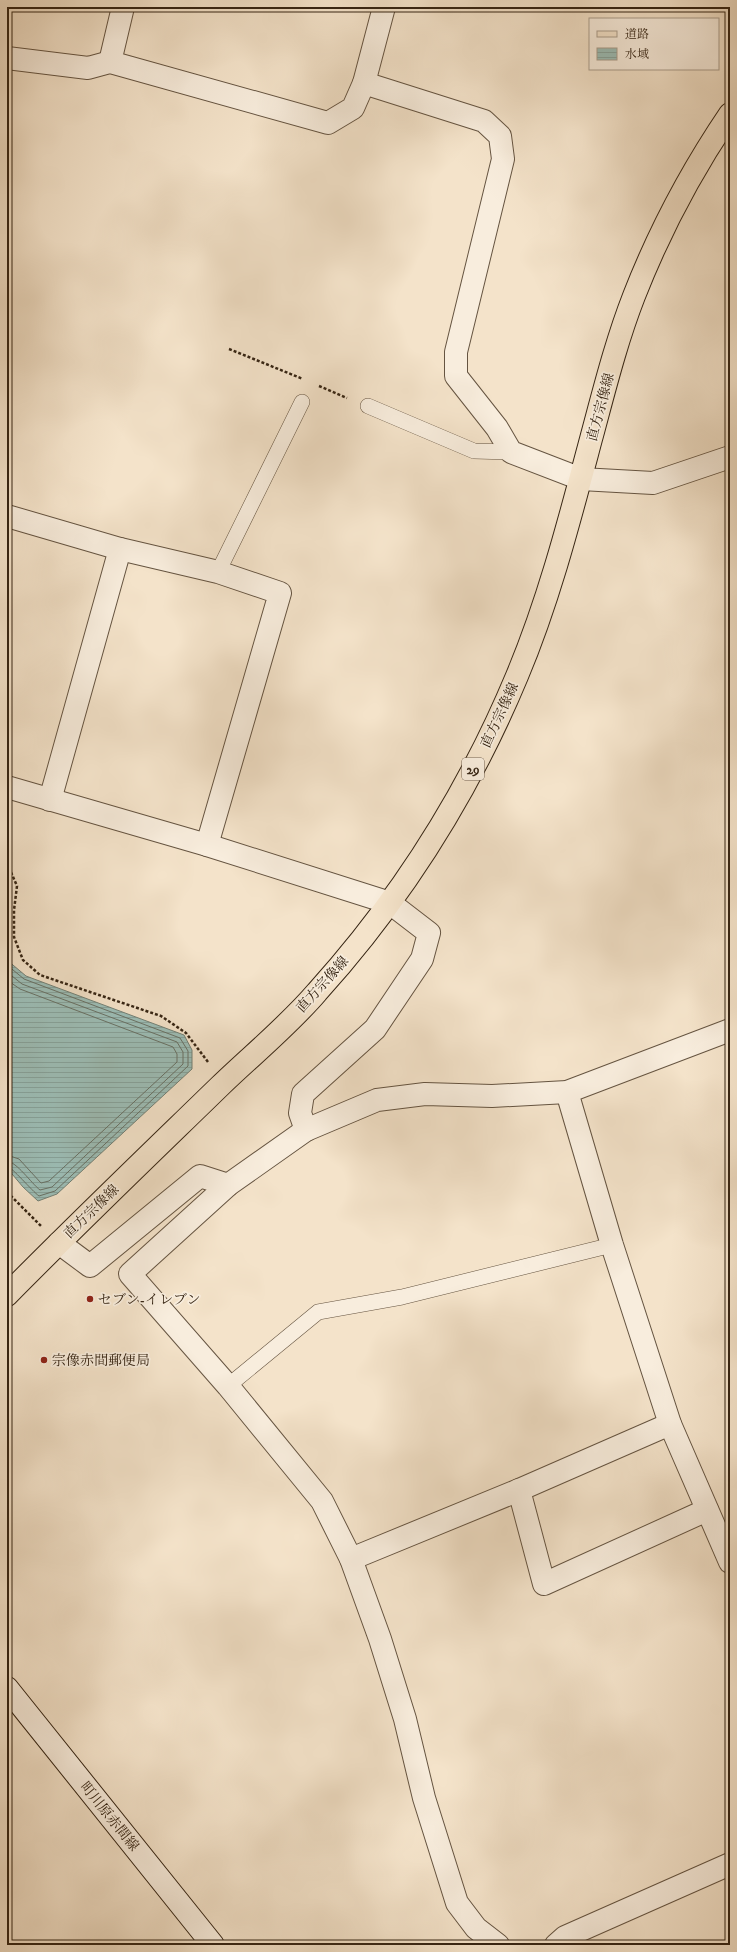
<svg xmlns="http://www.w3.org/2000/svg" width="737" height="1952" font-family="'IM FELL DW Pica','Noto Serif JP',serif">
	<defs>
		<pattern id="water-rules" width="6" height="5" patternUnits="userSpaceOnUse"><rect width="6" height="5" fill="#9cbeb7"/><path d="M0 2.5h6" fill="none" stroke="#87a39c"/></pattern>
	</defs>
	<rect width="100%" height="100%" fill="#f4e3ca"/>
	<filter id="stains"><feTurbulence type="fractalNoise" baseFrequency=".005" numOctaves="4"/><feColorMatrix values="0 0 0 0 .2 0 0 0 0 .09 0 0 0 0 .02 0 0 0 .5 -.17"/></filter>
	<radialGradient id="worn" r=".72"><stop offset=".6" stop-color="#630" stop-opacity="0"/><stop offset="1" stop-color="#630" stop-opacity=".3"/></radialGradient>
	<!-- water -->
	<path fill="url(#water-rules)" stroke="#738075" d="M7,960L26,976L184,1035L192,1050V1069L57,1194L38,1201L23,1187L7,1168Z"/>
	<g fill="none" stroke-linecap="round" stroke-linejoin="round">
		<!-- shore -->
		<g stroke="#687165" stroke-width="1">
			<path d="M7,965L24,979L180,1038L188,1051V1066L55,1191L39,1196C32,1191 12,1167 7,1166"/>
			<path d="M7,972L22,984L177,1042L183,1052V1064L52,1187L40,1190C31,1183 17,1162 7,1161"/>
			<path d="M7,980L20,989L173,1047L177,1054V1062L49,1181L41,1183L19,1159L7,1155"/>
		</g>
		<!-- service casing -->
		<g stroke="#655441" stroke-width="16">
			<g id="service">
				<path d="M368,406L474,451L511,452"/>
				<path d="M218,572L302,402"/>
				<path d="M228,1386L318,1312L402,1297L612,1245"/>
			</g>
		</g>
		<!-- minor casing -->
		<g stroke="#655441" stroke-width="24">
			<g id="minor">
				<path d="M384,7L364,83L484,121L500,136L503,159L456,352V376L497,428L511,452L581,479L653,483L730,457"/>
				<path d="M7,58L88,68L110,62L328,123L353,108L364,83"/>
				<path d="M110,62L123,7"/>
				<path d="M7,516L120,549L218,572L280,593L207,845"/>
				<path d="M7,787L207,845L390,903L429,933L422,959L375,1029L303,1094L300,1113L306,1130"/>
				<path d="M50,800L120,549"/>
				<path d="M567,1092L612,1245L670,1424L730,1562"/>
				<path d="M59,1243L90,1266L200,1176L228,1185"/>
				<path d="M519,1490L544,1584L707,1510"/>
				<path d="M351,1559L519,1490L670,1424"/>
				<path d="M498,1945L476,1928L457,1903L424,1798L405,1719L380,1639L351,1559L322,1501L228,1386L130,1274L228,1185L306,1130L377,1100L425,1094L492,1096L567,1092L730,1030"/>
				<path d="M556,1945L565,1937L730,1864"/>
			</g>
		</g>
		<!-- secondary casing -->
		<g stroke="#352413" stroke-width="24">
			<path id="secondary" d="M7,1688L213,1945"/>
		</g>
		<!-- primary casing -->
		<g stroke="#352413" stroke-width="24">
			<path id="primary" d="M7,1295C77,1224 149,1155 220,1086C252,1055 288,1026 317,992C401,899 469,791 517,676C549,600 570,518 591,439C604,391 616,342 634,296C659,232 692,170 730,114"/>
		</g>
		<!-- path -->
		<g stroke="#352413" stroke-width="2.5" stroke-dasharray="3 2" stroke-linecap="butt">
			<path d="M229,349L303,379"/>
			<path d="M319,386L347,398"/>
			<path d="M7,863L17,886L14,910V937L23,960L40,975L161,1016L186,1033L208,1062"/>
			<path d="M7,1192L41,1226"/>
		</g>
		<!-- service -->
		<use href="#service" stroke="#f8eddd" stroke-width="15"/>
		<!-- minor -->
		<use href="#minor" stroke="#f8eddd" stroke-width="22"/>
		<!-- secondary -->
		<use href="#secondary" stroke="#f8eddd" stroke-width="22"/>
		<!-- primary -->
		<use href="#primary" stroke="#f4e3ca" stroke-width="22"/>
	</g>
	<!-- markers -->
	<g fill="#8f2418" stroke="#f8eddd" stroke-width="1.5">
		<circle cx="90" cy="1299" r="4"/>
		<circle cx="44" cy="1360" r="4"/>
	</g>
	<g text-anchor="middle" stroke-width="3.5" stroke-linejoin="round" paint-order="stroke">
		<!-- shield labels -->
		<rect fill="#f8eddd" stroke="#706050" stroke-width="1" x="462" y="758" width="22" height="22" rx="3"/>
		<g font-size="13" font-weight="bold" fill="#352413">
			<text x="473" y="774">29</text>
		</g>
		<!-- street labels -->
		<g font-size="14" fill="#352413" stroke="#f8eddd">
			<text transform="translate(600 407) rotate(-75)" y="5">直方宗像線</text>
			<text transform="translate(499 715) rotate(-65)" y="5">直方宗像線</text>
			<text transform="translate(322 984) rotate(-48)" y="5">直方宗像線</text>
			<text transform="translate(91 1211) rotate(-44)" y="5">直方宗像線</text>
			<text transform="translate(110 1816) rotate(51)" y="5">町川原赤間線</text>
		</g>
		<!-- poi labels -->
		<g font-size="14" fill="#352413" stroke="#f8eddd" text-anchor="start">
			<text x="98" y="1304">セブン-イレブン</text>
			<text x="52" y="1365">宗像赤間郵便局</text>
		</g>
	</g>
	<!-- margin -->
	<rect width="737" height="1952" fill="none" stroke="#f4e3ca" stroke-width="24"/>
	<rect x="8" y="8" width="721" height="1936" fill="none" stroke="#352413" stroke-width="2"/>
	<rect x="12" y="12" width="713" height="1928" fill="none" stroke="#352413"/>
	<!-- legend -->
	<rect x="589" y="18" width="130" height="52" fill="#f8eddd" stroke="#aa9d8c"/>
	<rect x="597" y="31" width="20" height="6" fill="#f4e3ca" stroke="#aa9d8c"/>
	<text x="625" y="38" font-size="12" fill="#352413">道路</text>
	<rect x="597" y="48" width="20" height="12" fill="url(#water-rules)" stroke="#aa9d8c"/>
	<text x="625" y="58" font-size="12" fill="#352413">水域</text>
	<rect width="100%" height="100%" filter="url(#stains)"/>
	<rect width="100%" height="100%" fill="url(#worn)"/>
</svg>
